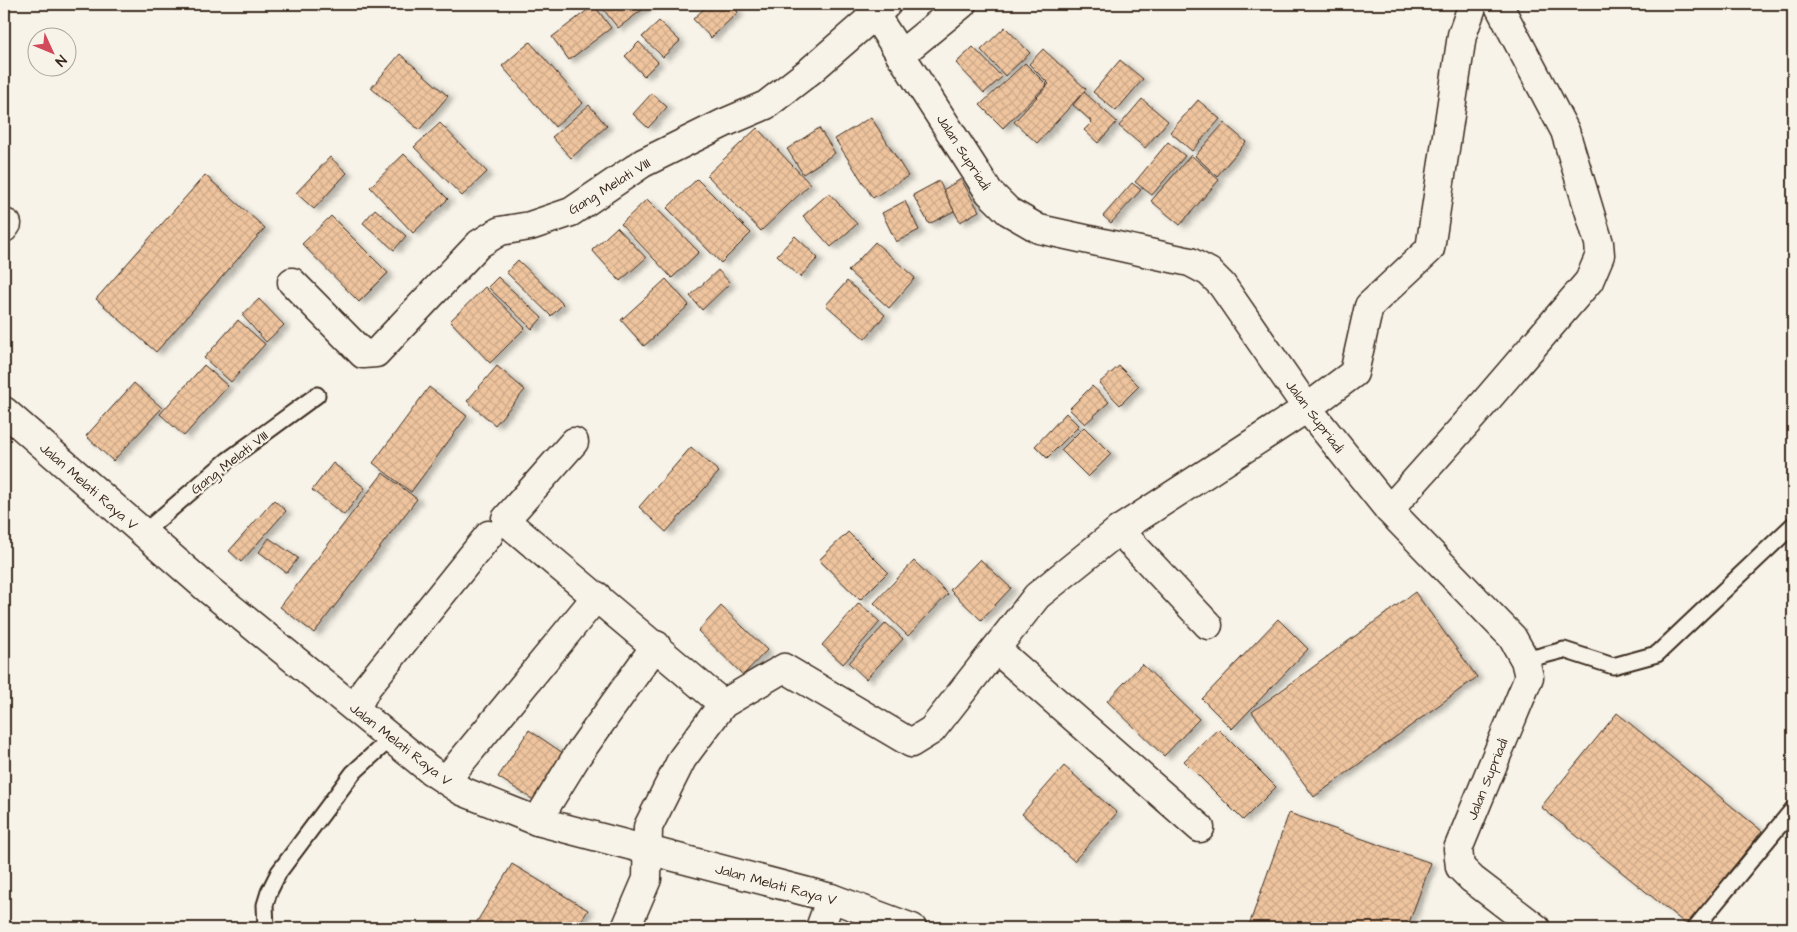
<svg xmlns="http://www.w3.org/2000/svg" width="1797" height="932" font-family="'Architects Daughter',sans-serif">
	<defs>
		<pattern id="building-cross-hatch" width="8" height="8" patternUnits="userSpaceOnUse" patternTransform="scale(1.25)"><rect width="8" height="8" fill="#efc59f"/><path d="M0 0l8 8M0 8l8-8" fill="none" stroke="#cea988"/></pattern>
		<filter id="shadow"><feDropShadow dx="5.5" dy="3" stdDeviation="2.5" flood-color="#0004"/></filter>
	</defs>
	<rect width="100%" height="100%" fill="#f7f3e8"/>
	<filter id="ink" filterUnits="userSpaceOnUse"><feTurbulence type="fractalNoise" baseFrequency=".02" numOctaves="2"/><feDisplacementMap in="SourceGraphic" scale="10" xChannelSelector="R" yChannelSelector="G"/><feConvolveMatrix kernelMatrix="1 2 1 2 8 2 1 2 1" color-interpolation-filters="sRGB"/></filter>
	<g filter="url(#ink)">
		<!-- building -->
		<g fill="url(#building-cross-hatch)" stroke="#3b2a1e" filter="url(#shadow)">
			<path d="M599,4H650L618,28Z"/>
			<path d="M709,4H730L738,12L711,38L693,19Z"/>
			<path d="M594,5L611,28L569,60L552,37Z"/>
			<path d="M659,21L680,41L663,57L642,37Z"/>
			<path d="M1005,27L1030,53L1005,76L981,50Z"/>
			<path d="M530,42L583,103L555,127L502,66Z"/>
			<path d="M639,42L658,62L644,76L625,56Z"/>
			<path d="M973,47L1002,77L984,93L956,63Z"/>
			<path d="M1043,49L1086,89L1037,143L1014,122L1049,84L1029,64Z"/>
			<path d="M400,54L448,96L419,130L371,88Z"/>
			<path d="M1120,60L1143,79L1116,111L1093,92Z"/>
			<path d="M1025,63L1047,85L1003,128L980,105Z"/>
			<path d="M1084,92L1117,122L1098,143L1084,130L1092,122L1073,105Z"/>
			<path d="M652,93L667,107L648,128L633,114Z"/>
			<path d="M1142,99L1168,121L1145,148L1119,126Z"/>
			<path d="M1198,100L1220,119L1192,151L1170,132Z"/>
			<path d="M589,105L607,126L571,158L552,137Z"/>
			<path d="M871,117L908,176L873,198L835,139Z"/>
			<path d="M440,123L487,172L462,196L414,147Z"/>
			<path d="M1224,123L1246,142L1217,176L1195,156Z"/>
			<path d="M757,128L810,184L761,231L707,175Z"/>
			<path d="M819,128L835,153L803,174L787,149Z"/>
			<path d="M1168,142L1185,156L1152,195L1135,182Z"/>
			<path d="M404,154L448,199L413,233L370,187Z"/>
			<path d="M1191,155L1219,180L1180,225L1151,201Z"/>
			<path d="M330,157L347,173L314,209L296,193Z"/>
			<path d="M205,175L265,228L156,352L96,299Z"/>
			<path d="M697,179L751,233L721,263L667,208Z"/>
			<path d="M961,179L979,211L960,222L943,190Z"/>
			<path d="M939,181L954,211L929,224L913,195Z"/>
			<path d="M1132,183L1141,190L1111,223L1103,216Z"/>
			<path d="M829,193L857,224L831,247L803,216Z"/>
			<path d="M647,199L699,252L672,278L621,224Z"/>
			<path d="M905,201L919,230L896,242L882,213Z"/>
			<path d="M375,209L406,236L394,250L363,223Z"/>
			<path d="M331,216L388,273L359,302L302,244Z"/>
			<path d="M617,227L646,258L620,281L592,250Z"/>
			<path d="M795,236L818,258L800,277L777,255Z"/>
			<path d="M875,242L915,278L889,308L848,271Z"/>
			<path d="M518,260L563,304L551,316L506,272Z"/>
			<path d="M718,270L730,283L702,310L690,296Z"/>
			<path d="M498,277L542,318L532,329L488,287Z"/>
			<path d="M666,279L689,305L644,346L621,320Z"/>
			<path d="M847,281L885,315L865,339L826,305Z"/>
			<path d="M485,287L525,328L490,363L450,321Z"/>
			<path d="M259,299L284,325L266,342L242,315Z"/>
			<path d="M238,320L265,344L231,382L204,358Z"/>
			<path d="M204,365L228,386L184,436L160,414Z"/>
			<path d="M497,366L525,390L495,425L467,401Z"/>
			<path d="M1119,366L1139,386L1120,405L1099,383Z"/>
			<path d="M134,383L162,408L113,461L86,436Z"/>
			<path d="M1092,386L1109,402L1085,424L1069,409Z"/>
			<path d="M429,387L467,416L411,492L373,463Z"/>
			<path d="M1066,413L1079,426L1047,458L1035,446Z"/>
			<path d="M1084,427L1111,454L1088,477L1061,450Z"/>
			<path d="M691,447L719,472L666,532L639,507Z"/>
			<path d="M333,463L365,488L344,515L312,490Z"/>
			<path d="M383,473L417,499L314,633L280,607Z"/>
			<path d="M274,500L286,511L241,562L229,551Z"/>
			<path d="M848,532L888,572L860,600L819,560Z"/>
			<path d="M269,538L298,558L287,573L259,552Z"/>
			<path d="M980,559L1011,588L981,620L950,590Z"/>
			<path d="M914,561L948,594L908,636L874,603Z"/>
			<path d="M1415,592L1477,677L1314,797L1252,712Z"/>
			<path d="M859,603L880,622L843,664L822,645Z"/>
			<path d="M721,606L767,650L743,675L698,631Z"/>
			<path d="M1278,619L1308,649L1232,729L1202,699Z"/>
			<path d="M886,623L903,639L866,679L849,663Z"/>
			<path d="M1142,664L1199,719L1164,756L1107,701Z"/>
			<path d="M1617,713L1762,831L1687,925L1541,807Z"/>
			<path d="M1218,729L1276,787L1243,820L1184,761Z"/>
			<path d="M529,730L566,755L535,801L498,777Z"/>
			<path d="M1064,766L1117,813L1074,861L1022,814Z"/>
			<path d="M1289,813L1431,863L1407,928H1248Z"/>
			<path d="M512,864L588,910L577,928H473Z"/>
		</g>
		<g fill="none" stroke-linecap="round" stroke-linejoin="round">
			<!-- service casing -->
			<g stroke="#3b2a1e" stroke-width="19">
				<g id="service">
					<path d="M143,533L228,460L317,395"/>
					<path d="M1525,660L1564,650L1613,666L1657,654L1793,525"/>
					<path d="M266,928L265,905L269,892L279,872L353,773L392,737"/>
					<path d="M1695,928L1793,809"/>
				</g>
			</g>
			<!-- minor casing -->
			<g stroke="#3b2a1e" stroke-width="31">
				<g id="minor">
					<path d="M868,4L989,192L1008,211L1039,229L1190,262L1209,272L1222,285L1307,408L1389,510L1512,637L1525,660L1529,677L1458,849L1460,867L1472,879L1536,928"/>
					<path d="M900,55L962,4"/>
					<path d="M4,228L7,224"/>
					<path d="M292,282L363,354L376,353L479,244L500,231L530,226L571,212L643,163L724,123L766,105L810,71L887,4"/>
					<path d="M4,411L209,590L430,770L462,791L537,821L831,898L912,928"/>
					<path d="M574,442L506,519L507,522L723,704"/>
					<path d="M1389,510L1473,416L1589,281L1600,255L1599,243L1565,131L1498,4"/>
					<path d="M1119,530L1307,408L1354,373L1369,306L1430,249L1462,35L1473,4"/>
					<path d="M996,649L1200,828"/>
					<path d="M356,708L367,687L489,535"/>
					<path d="M446,780L597,596"/>
					<path d="M537,821L577,756L656,645"/>
					<path d="M626,928L647,879L648,827L682,759L723,704L784,668L911,743L932,730L1037,596L1119,530L1208,625"/>
					<path d="M820,928L831,898"/>
				</g>
			</g>
			<!-- service -->
			<use href="#service" stroke="#f7f3e8" stroke-width="15"/>
			<!-- minor -->
			<use href="#minor" stroke="#f7f3e8" stroke-width="28"/>
		</g>
	</g>
	<g text-anchor="middle" stroke-width="4.5" stroke-linejoin="round" paint-order="stroke">
		<!-- street labels -->
		<g font-size="14" fill="#3b2a1e" stroke="#f7f3e8">
			<text transform="translate(964 152) rotate(57)" y="5">Jalan Supriadi</text>
			<text transform="translate(609 186) rotate(-32)" y="5">Gang Melati VIII</text>
			<text transform="translate(1315 416) rotate(53)" y="5">Jalan Supriadi</text>
			<text transform="translate(229 462) rotate(-38)" y="5">Gang Melati VIII</text>
			<text transform="translate(89 486) rotate(41)" y="5">Jalan Melati Raya V</text>
			<text transform="translate(401 744) rotate(38)" y="5">Jalan Melati Raya V</text>
			<text transform="translate(1487 779) rotate(-68)" y="5">Jalan Supriadi</text>
			<text transform="translate(776 884) rotate(15)" y="5">Jalan Melati Raya V</text>
		</g>
	</g>
	<!-- margin -->
	<rect width="1797" height="932" fill="none" stroke="#f7f3e8" stroke-width="20"/>
	<rect x="10" y="10" width="1777" height="912" fill="none" stroke="#3b2a1e" stroke-width="2" filter="url(#ink)"/>
	<!-- north arrow -->
	<g transform="translate(52 52) rotate(134)"><circle r="24" fill="#f7f3e8" stroke="#aca397"/>
	<path d="M0-4L9 19L0 12L-9 19Z" fill="#d1495b"/>
	<text y="-8" font-size="14" font-weight="bold" text-anchor="middle" fill="#3b2a1e">N</text>
	</g>
</svg>
